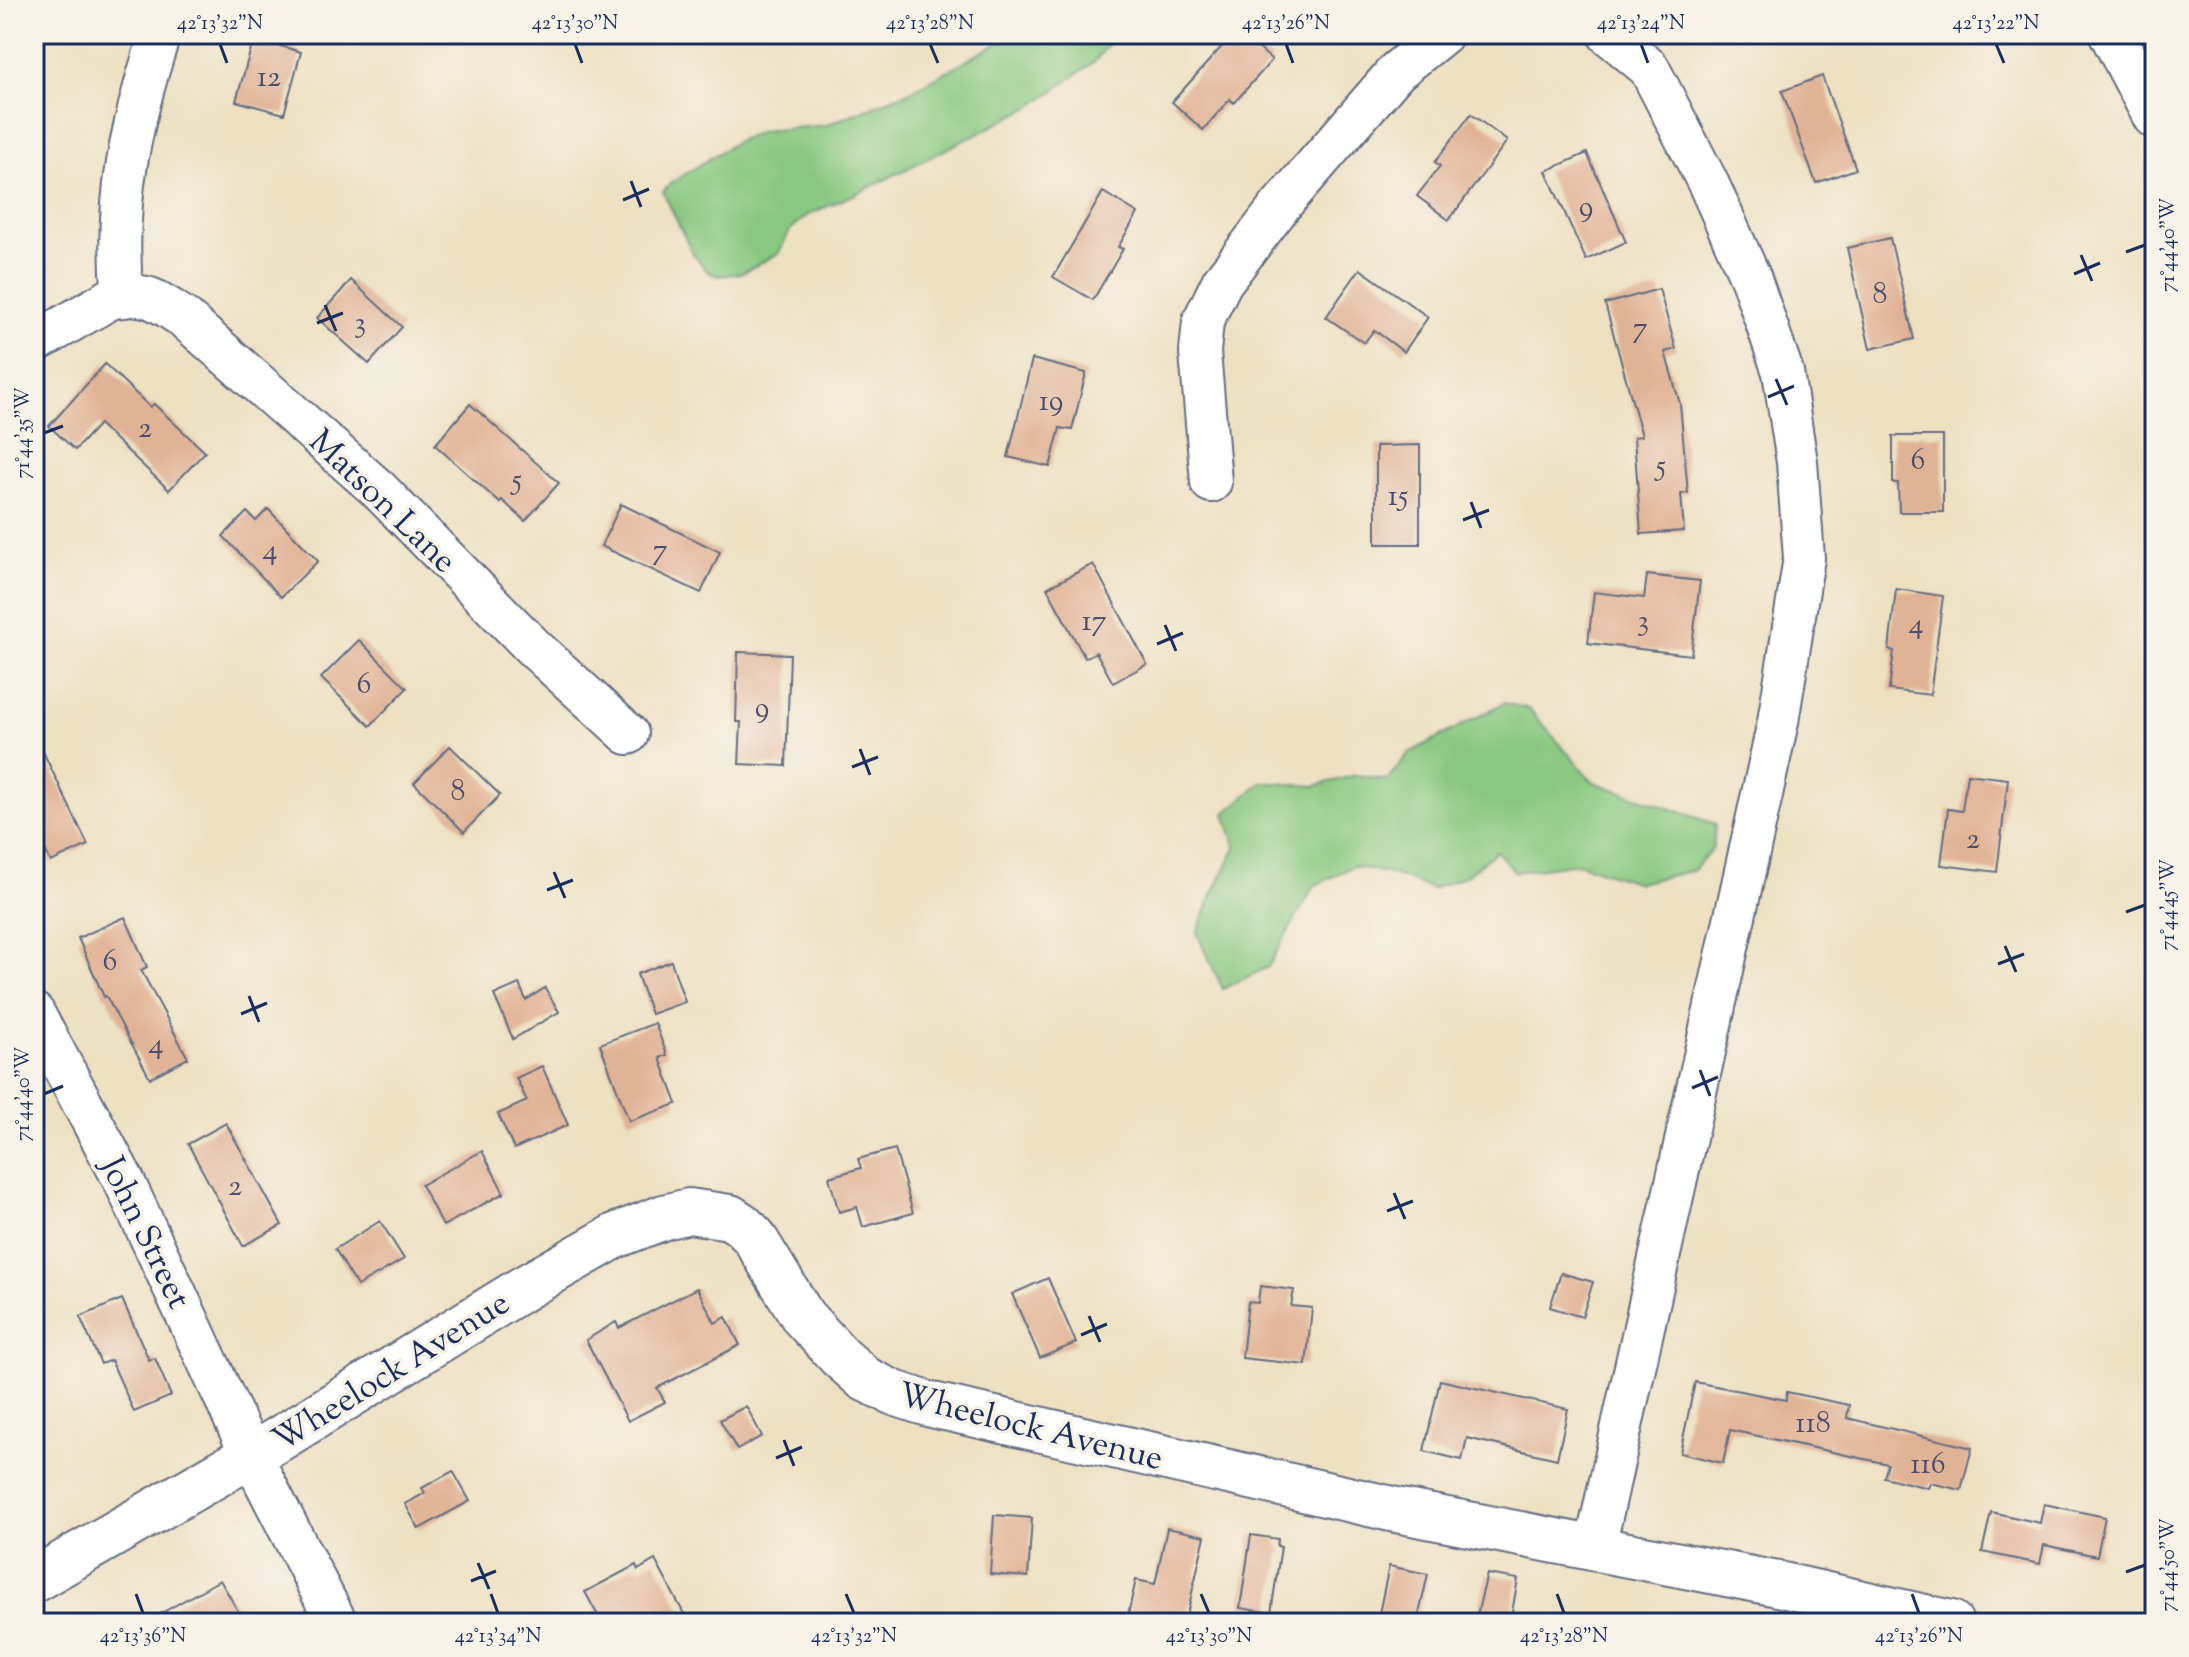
<svg xmlns="http://www.w3.org/2000/svg" width="2189" height="1657" font-family="'Sorts Mill Goudy',serif">
	<rect width="100%" height="100%" fill="#f7f3e8"/>
	<filter id="ink" filterUnits="userSpaceOnUse"><feTurbulence type="fractalNoise" baseFrequency=".0125" numOctaves="2"/><feDisplacementMap in="SourceGraphic" scale="16" xChannelSelector="R" yChannelSelector="G"/><feConvolveMatrix kernelMatrix="1 2 1 2 8 2 1 2 1" color-interpolation-filters="sRGB"/></filter>
	<filter id="wash" filterUnits="userSpaceOnUse"><feTurbulence type="fractalNoise" baseFrequency=".006" numOctaves="4" result="noise"/><feDisplacementMap in="SourceGraphic" scale="32" xChannelSelector="R" yChannelSelector="G"/><feGaussianBlur stdDeviation="1.8" result="paint"/><feColorMatrix in="noise" values="0 0 0 0 0 0 0 0 0 0 0 0 0 0 0 0 0 1.4 0 .05"/><feComposite in="paint" operator="in"/></filter>
	<g filter="url(#wash)">
		<rect width="100%" height="100%" fill="#ede1c2"/>
		<!-- green -->
		<g fill="#89c880" stroke="#527c6f" stroke-width="2">
			<path d="M1014,34H1116L1095,61L1031,107L858,193L809,214L790,230L778,254L742,273L717,276L707,271L692,252L663,192L671,183L739,140L762,131L826,125L911,91Z"/>
			<path d="M1504,703L1529,709L1593,782L1715,824L1713,848L1694,870L1638,883L1578,863L1515,872L1497,851L1465,876L1432,889L1396,875L1353,866L1314,886L1268,967L1223,989L1197,933L1213,893L1236,848L1225,813L1262,782L1315,786L1356,775L1387,780L1409,753Z"/>
		</g>
		<g id="blocks">
			<!-- building -->
			<g fill="#e1b396">
				<path d="M1233,34H1243L1272,60L1234,103L1230,99L1203,130L1172,102Z"/>
				<path d="M254,38L301,52L284,114L236,101Z"/>
				<path d="M1822,76L1856,169L1816,183L1782,91Z"/>
				<path d="M1471,114L1507,141L1449,220L1417,196L1440,166L1435,162Z"/>
				<path d="M1587,153L1626,242L1586,260L1546,171Z"/>
				<path d="M1103,192L1138,213L1118,247L1123,249L1093,300L1053,277Z"/>
				<path d="M1890,238L1914,339L1870,349L1847,248Z"/>
				<path d="M1360,269L1428,317L1404,352L1374,330L1364,343L1326,317Z"/>
				<path d="M351,280L402,327L369,364L317,318Z"/>
				<path d="M1659,289L1676,349L1665,352L1680,404L1688,493L1681,494L1684,531L1641,534L1634,437L1642,436L1605,304Z"/>
				<path d="M1032,359L1086,373L1072,430L1060,428L1050,467L1008,457Z"/>
				<path d="M105,364L150,407L154,404L205,452L169,490L99,424L75,450L49,426Z"/>
				<path d="M470,404L559,483L525,521L502,500L500,503L435,445Z"/>
				<path d="M1893,436H1943V512H1899L1898,483H1893Z"/>
				<path d="M1420,445V544H1376V446Z"/>
				<path d="M621,504L720,552L701,593L601,546Z"/>
				<path d="M268,509L318,561L281,597L223,536L247,512L256,521Z"/>
				<path d="M1093,564L1147,664L1113,683L1096,652L1085,658L1047,588Z"/>
				<path d="M1647,575L1700,581L1691,655L1588,643L1594,592L1644,598Z"/>
				<path d="M1896,589L1943,596L1930,695L1889,690L1894,651L1889,650Z"/>
				<path d="M359,640L407,688L370,726L321,678Z"/>
				<path d="M738,652L790,654L786,766L739,764L741,722H736Z"/>
				<path d="M34,733L88,845L51,862L34,827Z"/>
				<path d="M450,746L500,795L464,832L414,783Z"/>
				<path d="M1967,774L2008,779L1997,872L1941,865L1948,809L1962,811Z"/>
				<path d="M125,917L147,967L141,970L188,1058L150,1078L106,996L104,997L78,938Z"/>
				<path d="M671,961L685,1002L651,1014L637,974Z"/>
				<path d="M519,984L526,1000L545,988L559,1012L513,1039L494,995Z"/>
				<path d="M655,1023L667,1055L660,1058L677,1104L629,1121L600,1044Z"/>
				<path d="M542,1066L568,1125L514,1149L498,1114L527,1101L516,1078Z"/>
				<path d="M226,1123L282,1225L243,1246L188,1144Z"/>
				<path d="M895,1149L913,1213L863,1227L857,1207L839,1212L829,1177L861,1168L858,1159Z"/>
				<path d="M482,1151L504,1193L443,1226L421,1185Z"/>
				<path d="M380,1221L404,1259L357,1286L335,1249Z"/>
				<path d="M1561,1273L1593,1282L1582,1317L1550,1307Z"/>
				<path d="M1048,1278L1076,1343L1040,1358L1012,1294Z"/>
				<path d="M1260,1286L1294,1290L1291,1306L1312,1308L1306,1365L1242,1358L1248,1302L1258,1303Z"/>
				<path d="M697,1288L715,1323L726,1317L740,1345L657,1388L665,1402L628,1421L586,1340L616,1322L619,1328Z"/>
				<path d="M122,1299L149,1360L155,1358L171,1396L134,1412L111,1360L101,1364L80,1317Z"/>
				<path d="M1440,1380L1568,1409L1557,1459L1467,1438L1462,1460L1424,1451Z"/>
				<path d="M1695,1382L1786,1400L1787,1392L1849,1405L1847,1418L1972,1448L1961,1490L1930,1483L1928,1488L1884,1477L1888,1464L1730,1430L1723,1463L1680,1453Z"/>
				<path d="M746,1406L762,1436L737,1450L720,1420Z"/>
				<path d="M453,1471L470,1501L419,1529L405,1504L425,1493L422,1488Z"/>
				<path d="M2044,1504L2105,1517L2097,1556L2044,1545L2040,1564L1982,1552L1991,1512L2040,1523Z"/>
				<path d="M994,1515L1032,1518L1028,1577L990,1574Z"/>
				<path d="M1167,1528L1205,1536L1185,1623H1126L1136,1580L1155,1584Z"/>
				<path d="M1251,1535L1278,1539L1277,1546L1281,1547L1271,1613L1240,1608Z"/>
				<path d="M655,1560L689,1623H602L585,1592L636,1565L638,1570Z"/>
				<path d="M1389,1566L1428,1574L1417,1623H1377Z"/>
				<path d="M1487,1574L1518,1579L1510,1623H1475Z"/>
				<path d="M220,1580L245,1623H144Z"/>
			</g>
		</g>
	</g>
	<g filter="url(#ink)">
		<use href="#blocks" fill-opacity="0" stroke="#646d81" stroke-width="2"/>
		<g fill="none" stroke-linecap="round" stroke-linejoin="round">
			<!-- street casing -->
			<g stroke="#646d81" stroke-width="44">
				<g id="street">
					<path d="M123,297C148,291 164,305 184,318L378,489L533,647L628,734"/>
					<path d="M34,343L112,298L123,297C113,202 131,124 160,34"/>
					<path d="M1211,482L1200,352L1203,321L1222,282L1281,205L1397,71L1443,34"/>
					<path d="M34,1013L124,1181L251,1455L337,1623"/>
					<path d="M1595,1548L1778,722L1804,558L1797,462L1783,372L1751,279L1709,185L1649,68L1608,34"/>
				</g>
			</g>
			<!-- secondary casing -->
			<g stroke="#646d81" stroke-width="48">
				<path id="secondary" d="M34,1580L279,1439L524,1288L615,1236L664,1217L689,1211L730,1217L742,1225L754,1237L803,1317L840,1357L865,1379L894,1393L928,1404L1396,1510L1778,1584L1951,1623"/>
			</g>
			<!-- highway casing -->
			<g stroke="#646d81" stroke-width="48">
				<path id="highway" d="M2112,34L2155,116"/>
			</g>
			<!-- street -->
			<use href="#street" stroke="#fff" stroke-width="40"/>
			<!-- secondary -->
			<use href="#secondary" stroke="#fff" stroke-width="44"/>
			<!-- highway -->
			<use href="#highway" stroke="#fff" stroke-width="44"/>
		</g>
	</g>
	<!-- ticks -->
	<path fill="none" stroke="#1b2f5e" stroke-width="3" d="M220,44L227,63M575,44L582,63M930,44L938,63M1286,44L1293,63M1641,44L1648,63M1996,44L2004,63M631,181L641,207M623,200L649,189M2126,252L2145,245M2081,255L2092,281M2074,274L2100,263M325,305L336,331M317,323L343,313M1776,379L1787,405M1768,397L1794,386M44,433L63,426M1471,502L1481,528M1463,520L1489,510M1165,625L1176,651M1157,644L1183,633M860,749L870,775M852,767L878,757M554,872L565,898M547,890L573,880M2126,912L2145,905M2005,946L2016,972M1998,964L2024,954M249,996L259,1022M241,1014L267,1003M1700,1070L1710,1096M1692,1088L1718,1077M44,1094L63,1086M1394,1193L1405,1219M1387,1211L1413,1201M1089,1316L1100,1342M1081,1335L1107,1324M784,1440L794,1466M776,1458L802,1447M478,1563L489,1589M2126,1572L2145,1565M471,1581L496,1571M136,1594L143,1613M491,1594L498,1613M846,1594L854,1613M1201,1594L1209,1613M1557,1594L1564,1613M1912,1594L1919,1613"/>
	<g text-anchor="middle" stroke-width="7" stroke-linejoin="round" paint-order="stroke">
		<!-- number labels -->
		<g font-size="30" fill="#4c506c">
			<text x="269" y="86">12</text>
			<text x="1586" y="216">9</text>
			<text x="1880" y="303">8</text>
			<text x="360" y="332">3</text>
			<text x="1640" y="337">7</text>
			<text x="1051" y="410">19</text>
			<text x="145" y="437">2</text>
			<text x="1918" y="469">6</text>
			<text x="1661" y="475">5</text>
			<text x="517" y="489">5</text>
			<text x="1398" y="505">15</text>
			<text x="270" y="559">4</text>
			<text x="660" y="559">7</text>
			<text x="1094" y="630">17</text>
			<text x="1643" y="630">3</text>
			<text x="1916" y="633">4</text>
			<text x="364" y="693">6</text>
			<text x="762" y="717">9</text>
			<text x="458" y="800">8</text>
			<text x="1973" y="848">2</text>
			<text x="110" y="970">6</text>
			<text x="156" y="1053">4</text>
			<text x="235" y="1195">2</text>
			<text x="1813" y="1432">118</text>
			<text x="1928" y="1473">116</text>
		</g>
		<!-- street labels -->
		<g font-size="34" fill="#1b2f5e" stroke="#f7f3e8">
			<text transform="translate(384 500) rotate(44)" y="12">Matson Lane</text>
			<text transform="translate(147 1232) rotate(64)" y="12">John Street</text>
			<text transform="translate(390 1370) rotate(-32)" y="12">Wheelock Avenue</text>
			<text transform="translate(1031 1425) rotate(14)" y="12">Wheelock Avenue</text>
		</g>
	</g>
	<!-- margin -->
	<rect width="2189" height="1657" fill="none" stroke="#f7f3e8" stroke-width="88"/>
	<rect x="44" y="44" width="2101" height="1569" fill="none" stroke="#1b2f5e" stroke-width="3"/>
	<g font-size="20" text-anchor="middle" fill="#1b2f5e">
		<text x="220" y="29">42°13'32"N</text>
		<text x="575" y="29">42°13'30"N</text>
		<text x="930" y="29">42°13'28"N</text>
		<text x="1286" y="29">42°13'26"N</text>
		<text x="1641" y="29">42°13'24"N</text>
		<text x="1996" y="29">42°13'22"N</text>
		<text transform="translate(2167 245) rotate(-90)" y="7">71°44'40"W</text>
		<text transform="translate(22 433) rotate(-90)" y="7">71°44'35"W</text>
		<text transform="translate(2167 905) rotate(-90)" y="7">71°44'45"W</text>
		<text transform="translate(22 1094) rotate(-90)" y="7">71°44'40"W</text>
		<text transform="translate(2167 1565) rotate(-90)" y="7">71°44'50"W</text>
		<text x="143" y="1642">42°13'36"N</text>
		<text x="498" y="1642">42°13'34"N</text>
		<text x="854" y="1642">42°13'32"N</text>
		<text x="1209" y="1642">42°13'30"N</text>
		<text x="1564" y="1642">42°13'28"N</text>
		<text x="1919" y="1642">42°13'26"N</text>
	</g>
</svg>
